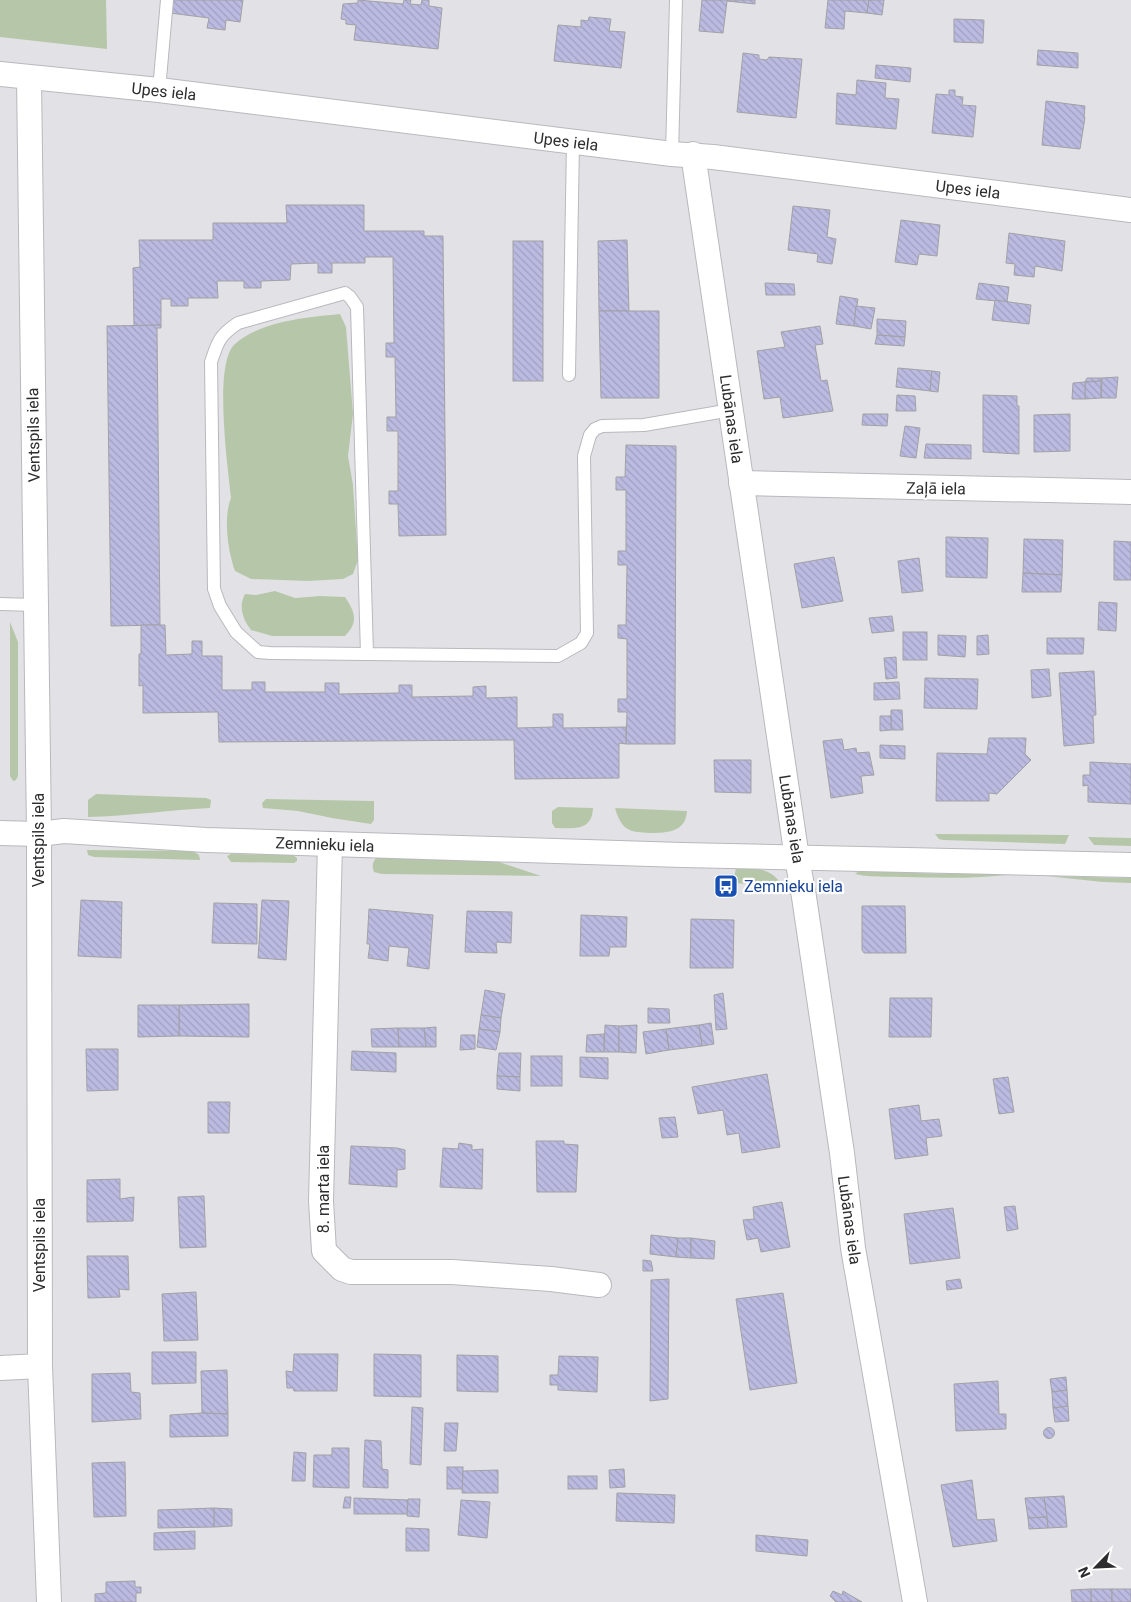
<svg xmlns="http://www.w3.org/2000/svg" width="1131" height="1602" font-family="Roboto,sans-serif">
	<defs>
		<pattern id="building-back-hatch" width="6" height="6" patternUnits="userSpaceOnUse" patternTransform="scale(1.25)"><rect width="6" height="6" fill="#bbbae1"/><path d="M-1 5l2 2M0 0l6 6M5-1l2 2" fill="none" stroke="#a1a0c1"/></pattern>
	</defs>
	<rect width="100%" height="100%" fill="#e2e2e6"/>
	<!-- grass -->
	<g fill="#b6c7a9">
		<path d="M0,0H106L107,49L0,37Z"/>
		<path d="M340,314L346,327L353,414L348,456L353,485L358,560L353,574L343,579L308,581L251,579L235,571C228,552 223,517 231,498C228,468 213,363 235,344C261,321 308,317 340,314Z"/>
		<path d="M275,591L295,598L320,596L345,597C355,612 359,622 345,636H272L251,630C243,619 238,607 245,594L256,595Z"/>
		<path d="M10,622L18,642V776L16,780L13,781L10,776Z"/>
		<path d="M96,794L206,798L211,800L210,808C169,810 129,816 88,817V800Z"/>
		<path d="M266,799L374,801V820L371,824L332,818L298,811L263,808L262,803Z"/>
		<path d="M558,807L593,808C592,832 573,828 555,828L552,823V811Z"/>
		<path d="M615,808L687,811C686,833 665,833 649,833C641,832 633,833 626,828C620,823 617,815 615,808Z"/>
		<path d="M935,834L1069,835L1065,844L943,840L939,839Z"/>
		<path d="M1088,837L1131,838V846L1094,845Z"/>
		<path d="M87,850L193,851L199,855L200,860L94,857L88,855Z"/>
		<path d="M231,854L293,855L297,858V861L294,863L231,862L227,856Z"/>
		<path d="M381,857L499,862L541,876L382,874L374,872C372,866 372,863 376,858Z"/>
		<path d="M736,868C758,868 775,868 785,891L773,892L761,886L737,883L734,878Z"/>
		<path d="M859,871L947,874H1015C978,879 940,878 902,877C887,876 870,878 855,874Z"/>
		<path d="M1046,876L1131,878V883L1103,882Z"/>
	</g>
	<!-- building -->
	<g fill="url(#building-back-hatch)" stroke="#a1a1a5">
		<path d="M172,0H243L240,22L226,20L225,30L207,28L209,18L170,13Z"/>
		<path d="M358,0L403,4L404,0H411L410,4L421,5L422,0H429V6L442,8L438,49L354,40L356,25L346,24V20L341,19L343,4L358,3Z"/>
		<path d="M702,0H755V4L727,1L723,33L699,31Z"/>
		<path d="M828,0H869L867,13L845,11L844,29L825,28Z"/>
		<path d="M869,0H884L882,15L867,13Z"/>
		<path d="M589,17L611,19L609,31L625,32L621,68L554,61L558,25L581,27V20L588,21Z"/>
		<path d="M954,19L984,20L983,43L954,42Z"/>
		<path d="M1038,50L1078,53V68L1037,65Z"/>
		<path d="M743,53L759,55V59L767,60L769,57L802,59L796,118L737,112Z"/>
		<path d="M876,65L911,68L910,82L875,78Z"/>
		<path d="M857,80L886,83L885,98L899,99L896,129L836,124L837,93L856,95Z"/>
		<path d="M949,90H955V96L963,97L962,105L976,106L973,137L932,133L936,94L949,95Z"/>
		<path d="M1046,101L1085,106L1084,118L1085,117L1080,149L1042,145Z"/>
		<path d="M286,205H364V231H424V236H443L446,535L399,536L398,504H389V491H398V431H387V417H396L395,357H386V343H394L393,257H365V263H332V273H318V263L291,264L290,280L261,281V288H244V281H217L218,298H188V306H171V299H161V325L134,326L133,268L140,267L139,240H213V223H287Z"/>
		<path d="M793,206L830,210L827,237L836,239L832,264L817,262L818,254L788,250Z"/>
		<path d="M901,220L940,225L937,256L919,254L917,265L895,262Z"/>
		<path d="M1009,233L1065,241L1062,271L1035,266L1034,277L1014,275L1015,264L1006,263Z"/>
		<path d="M627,240L629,311H599L598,241Z"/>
		<rect x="513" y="241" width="30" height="140"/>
		<path d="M765,283L794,284L795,295H766Z"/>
		<path d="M979,283L1009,287L1007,302L976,299Z"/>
		<path d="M840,296L858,299L854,326L836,324Z"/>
		<path d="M995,300L1031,305L1029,324L992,320Z"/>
		<path d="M856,306L875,308L871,329L854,326Z"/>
		<path d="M599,311H659V398H601Z"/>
		<path d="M877,319L906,321L905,337L877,335Z"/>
		<path d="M161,325V328H157L160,625L111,626L107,326Z"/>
		<path d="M820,326L823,344L815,345L821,381L827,380L833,411L783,418L780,397L764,399L757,351L785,347L781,332Z"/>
		<path d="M877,335L905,337L904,346L875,344Z"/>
		<path d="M898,368L932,371L930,391L896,387Z"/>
		<path d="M932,371L940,372L938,392L930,391Z"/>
		<path d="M1118,377L1116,398H1101L1102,378Z"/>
		<path d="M1087,378H1102L1101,381L1085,382Z"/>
		<path d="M1101,381V398L1085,399V382Z"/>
		<path d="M1085,382V399H1072L1073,383Z"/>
		<path d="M897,395L915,396L916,411H896Z"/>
		<path d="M983,395L1017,396V406H1019V454L983,452Z"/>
		<path d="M863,414H888L887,426L862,425Z"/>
		<path d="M1070,414V451L1034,452V415Z"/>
		<path d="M905,426L920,428L916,458L900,456Z"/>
		<path d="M926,444L971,445V459L924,458Z"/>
		<path d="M626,445L676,446L675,744H626L627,712H618V699H627V639L618,638V625H626L627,565H618V551H626V490H616V477H625Z"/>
		<path d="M946,537L988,538L987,578L946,577Z"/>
		<path d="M1024,539L1063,540L1062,575L1023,573Z"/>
		<path d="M1114,541L1131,542V580H1114Z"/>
		<path d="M834,557L843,601L802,608L794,564Z"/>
		<path d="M919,558L923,591L902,593L898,561Z"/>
		<path d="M1023,573L1062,575L1061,592H1022Z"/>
		<path d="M1099,602L1117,603L1116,631L1098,630Z"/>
		<path d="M892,616L894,631L872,633L869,618Z"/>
		<path d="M141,625H165L166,655L192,654V641H202V656H222V690H252V682H265V692H325V683H339V694L399,693V685H412V697L473,696V687L486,686V698L517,697V728L553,727V714H563V728L626,727V744L619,743V778L515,779L514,740L219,742L218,712L143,713V685L139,686V654H141Z"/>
		<rect x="903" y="632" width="24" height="28"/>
		<path d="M938,635L966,636L965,657L938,655Z"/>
		<path d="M988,635L989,654L977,655V636Z"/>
		<path d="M1047,638H1084L1083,654H1047Z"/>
		<path d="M896,657L897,678L886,679L884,658Z"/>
		<path d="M1049,669L1051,696L1032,698L1031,670Z"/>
		<path d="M1094,671L1096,715H1093L1094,743L1064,746L1059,673Z"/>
		<path d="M925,678L978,679L977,709L924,708Z"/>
		<path d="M899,682L900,699L874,700V683Z"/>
		<path d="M891,710H902L903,730H891Z"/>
		<path d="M880,716H891V730L880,731Z"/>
		<path d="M989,738H1026L1025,754L1031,760L997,794L989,793V801H936L937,753L987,754Z"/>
		<path d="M842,739L844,750L856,748L857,753L869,752L874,775L861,776L863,793L831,798L823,741Z"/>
		<path d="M880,745L905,746V759L880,758Z"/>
		<path d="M714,760H751V793L715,792Z"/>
		<path d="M1090,762L1131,764V804L1088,802V785L1083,786V775H1090Z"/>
		<path d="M81,900L122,902L121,958L78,956Z"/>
		<path d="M262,900L289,901L286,960L258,958Z"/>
		<path d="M214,903L257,904V944L212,943Z"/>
		<path d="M862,906H905L906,953H864L862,950Z"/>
		<path d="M369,909L433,915L429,969L407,966L409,948L389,946L388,961L368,958L370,944H367Z"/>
		<path d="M467,911L512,912L511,943L496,942L497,953L465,952Z"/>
		<path d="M581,915L627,917L626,947H610L609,956H580Z"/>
		<path d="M691,919L734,920L733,968H690Z"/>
		<path d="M485,990L505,994L501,1018L481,1015Z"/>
		<path d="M723,993L727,1029L716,1030L714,995Z"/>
		<path d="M890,998H932L931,1037H889Z"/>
		<path d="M249,1004V1037L179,1036V1005Z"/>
		<path d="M138,1005H179V1036L138,1037Z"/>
		<path d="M648,1008L669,1009L670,1023H648Z"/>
		<path d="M481,1015L501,1018L500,1032L479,1029Z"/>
		<path d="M711,1023L714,1044L702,1046L699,1025Z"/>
		<path d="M605,1025L619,1026V1052H604Z"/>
		<path d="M637,1025L636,1053L619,1052V1026Z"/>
		<path d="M699,1025L702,1046L669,1050L666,1029Z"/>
		<path d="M436,1027V1047H426L424,1028Z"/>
		<path d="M398,1028L399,1047H372L371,1029Z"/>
		<path d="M398,1028H424L426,1047H399Z"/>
		<path d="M479,1029L500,1032L496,1050L477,1047Z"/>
		<path d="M666,1029L669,1050L646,1054L643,1032Z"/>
		<path d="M604,1034V1052H586L587,1035Z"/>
		<path d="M461,1035H475V1049L460,1050Z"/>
		<path d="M86,1049H118V1090L87,1091Z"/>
		<path d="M352,1051L396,1053V1072L351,1070Z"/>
		<path d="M499,1053H521L520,1077L497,1076Z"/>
		<rect x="531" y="1056" width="31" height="30"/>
		<path d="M580,1057L608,1058V1079L580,1077Z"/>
		<path d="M767,1074L780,1147L742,1153L739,1133L727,1135L723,1110L698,1114L692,1087Z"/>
		<path d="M497,1076L520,1077V1091L497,1089Z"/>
		<path d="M1008,1077L1014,1112L999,1114L993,1079Z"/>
		<path d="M208,1102H230L229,1133H208Z"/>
		<path d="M919,1105L921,1121L939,1119L942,1136L926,1138L928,1155L895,1159L889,1109Z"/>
		<path d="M675,1117L678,1137L662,1138L659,1118Z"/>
		<path d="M536,1141H564V1144L578,1145L576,1192H537Z"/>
		<path d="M459,1143L472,1145V1150L483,1149L482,1189L440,1187L443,1148L458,1149Z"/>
		<path d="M351,1146L397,1148L405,1150V1169L397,1170V1187L349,1184Z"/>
		<path d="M120,1179V1199L134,1197L133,1221L87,1222V1180Z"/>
		<path d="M204,1196L206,1247L180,1248L178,1197Z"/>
		<path d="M782,1202L790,1247L761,1252L758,1238L747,1240L743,1220L754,1219L753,1207Z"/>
		<path d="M1015,1206L1018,1229L1007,1231L1004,1207Z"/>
		<path d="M953,1208L960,1258L910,1264L904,1214Z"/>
		<path d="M651,1235L678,1238L676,1257L650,1254Z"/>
		<path d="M678,1238H691V1258L676,1257Z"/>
		<path d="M691,1238L715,1241L714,1259L691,1258Z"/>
		<path d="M87,1256H128L129,1290L119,1289L120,1297L88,1298Z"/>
		<path d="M643,1260L651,1261L653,1271H643Z"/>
		<path d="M669,1279L668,1399L650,1401L651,1280Z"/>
		<path d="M960,1279L962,1288L947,1290L946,1281Z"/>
		<path d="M196,1292L198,1340L164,1341L162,1294Z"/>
		<path d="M783,1293L797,1383L750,1390L736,1299Z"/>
		<path d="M152,1352H196V1383L152,1384Z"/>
		<path d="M294,1354H338L337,1391H294L293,1388H287L286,1371L293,1372Z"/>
		<path d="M374,1354L421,1355V1397L374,1396Z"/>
		<path d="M457,1355L498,1356V1392L457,1391Z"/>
		<path d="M559,1356L598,1357L597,1392L558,1390V1385H550V1375H558Z"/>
		<path d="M227,1370L228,1414L202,1413L201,1371Z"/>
		<path d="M130,1373L131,1392L140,1393L141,1419L92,1422V1374Z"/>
		<path d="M1066,1377L1067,1390L1052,1392L1050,1379Z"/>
		<path d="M998,1381L999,1414H1006V1429L956,1431L954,1384Z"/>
		<path d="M1067,1390L1068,1406L1053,1408L1052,1392Z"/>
		<path d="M1068,1406L1069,1421L1055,1422L1053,1408Z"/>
		<path d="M412,1407L423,1408L421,1465L410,1464Z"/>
		<path d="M202,1413L228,1414V1436L170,1437V1415Z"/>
		<path d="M445,1423H458L456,1451H444Z"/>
		<circle cx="1049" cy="1433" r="5.5"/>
		<path d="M365,1440L381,1441L382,1469L388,1470V1488L363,1487Z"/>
		<path d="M332,1448H349V1488L313,1487L314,1455H332Z"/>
		<path d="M294,1452L306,1453L305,1481H292Z"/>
		<path d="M125,1462L126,1516L94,1517L92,1463Z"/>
		<rect x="447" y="1467" width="16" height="22"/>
		<path d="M624,1469L625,1487L610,1488L609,1470Z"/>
		<path d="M498,1470V1493H462L463,1471Z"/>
		<rect x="568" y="1476" width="29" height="13"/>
		<path d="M972,1480L977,1520L994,1519L997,1541L953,1547L941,1485Z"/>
		<path d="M617,1493L675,1495L674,1523L616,1521Z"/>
		<path d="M1064,1496L1067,1527L1048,1528L1044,1497Z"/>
		<path d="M345,1497H351L350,1508H343Z"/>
		<path d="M1044,1497L1047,1517L1028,1518L1025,1498Z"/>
		<path d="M354,1498L408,1500L407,1514H354Z"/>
		<path d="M408,1499H420L419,1517L407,1516Z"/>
		<path d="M461,1500L490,1502L487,1538L458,1535Z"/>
		<path d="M214,1508L232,1509V1526L214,1527Z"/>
		<path d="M214,1508V1527L158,1528V1510Z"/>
		<path d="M1047,1517L1048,1528L1029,1529L1028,1518Z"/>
		<path d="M406,1528L429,1529V1551H406Z"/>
		<path d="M195,1531V1549L154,1550V1533Z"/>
		<path d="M756,1535L808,1540L807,1556L756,1551Z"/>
		<path d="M135,1581V1587H141V1593H136V1602H95V1594L106,1593V1582Z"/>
		<rect x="1091" y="1589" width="21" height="13"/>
		<path d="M1091,1589V1602H1072L1071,1590Z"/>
		<rect x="1112" y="1589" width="19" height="13"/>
		<path d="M833,1591L842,1595L843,1591L862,1602H836L830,1596Z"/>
	</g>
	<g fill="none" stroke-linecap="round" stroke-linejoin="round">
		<!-- service casing -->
		<g stroke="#b8b8bd" stroke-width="14">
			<g id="service">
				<path d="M159,90L167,0"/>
				<path d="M672,154L676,0"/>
				<path d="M569,375L573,142"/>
				<path d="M0,604L35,605"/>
				<path d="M367,654L357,307L350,297L345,293L238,323C219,336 218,341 211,362L214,589L220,606L236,632L258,652L270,653L558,656L581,643L587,633L584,456L590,435L595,429L602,426L644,425L731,410"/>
			</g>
		</g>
		<!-- minor casing -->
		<g stroke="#b8b8bd" stroke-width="26">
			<g id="minor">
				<path d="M0,74L159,90L672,154L713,157L1131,210"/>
				<path d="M29,78L39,834L40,1366L49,1602"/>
				<path d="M693,154L797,858L804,897L842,1153L853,1248L915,1602"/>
				<path d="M741,483L1131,492"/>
				<path d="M0,833L39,834L64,831L206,840L330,844L682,855L1131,865"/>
				<path d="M330,844L321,1201L324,1251L342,1269L351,1272H452L551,1279L599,1285"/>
				<path d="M0,1368L40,1366"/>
			</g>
		</g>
		<!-- service -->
		<use href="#service" stroke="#fff" stroke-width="12"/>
		<!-- minor -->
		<use href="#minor" stroke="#fff" stroke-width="24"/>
	</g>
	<!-- icons -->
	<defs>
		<g id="bus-square" transform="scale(1.25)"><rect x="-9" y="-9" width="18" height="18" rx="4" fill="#1a4fb4" stroke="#fff"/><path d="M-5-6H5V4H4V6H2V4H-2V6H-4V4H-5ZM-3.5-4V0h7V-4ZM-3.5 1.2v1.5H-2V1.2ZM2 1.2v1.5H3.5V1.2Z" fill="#fff"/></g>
	</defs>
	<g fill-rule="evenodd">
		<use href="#bus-square" x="726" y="886"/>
	</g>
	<g text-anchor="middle" stroke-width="4.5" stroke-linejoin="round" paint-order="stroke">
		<!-- street labels -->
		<g font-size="16" fill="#2d2d2f" stroke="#fff">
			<text transform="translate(164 91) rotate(6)" y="6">Upes iela</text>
			<text transform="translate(566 141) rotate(7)" y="6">Upes iela</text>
			<text transform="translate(968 189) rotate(7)" y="6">Upes iela</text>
			<text transform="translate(732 419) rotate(82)" y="6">Lubānas iela</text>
			<text transform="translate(33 435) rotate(-91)" y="6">Ventspils iela</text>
			<text transform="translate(936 488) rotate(1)" y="6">Zaļā iela</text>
			<text transform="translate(792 819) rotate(81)" y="6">Lubānas iela</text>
			<text transform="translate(38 840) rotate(-90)" y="6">Ventspils iela</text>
			<text transform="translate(325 844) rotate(2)" y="6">Zemnieku iela</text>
			<text transform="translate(323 1189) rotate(-90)" y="6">8. marta iela</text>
			<text transform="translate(850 1220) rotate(82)" y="6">Lubānas iela</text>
			<text transform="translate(39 1245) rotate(-90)" y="6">Ventspils iela</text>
		</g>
		<!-- transit labels -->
		<g font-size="16" fill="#164399" stroke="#fff" text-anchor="start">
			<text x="744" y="892">Zemnieku iela</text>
		</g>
	</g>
	<!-- north arrow -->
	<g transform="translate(1096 1567) rotate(246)" stroke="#ffffff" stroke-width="4" paint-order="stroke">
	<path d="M0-4L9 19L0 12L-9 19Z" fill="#2d2d2f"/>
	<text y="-8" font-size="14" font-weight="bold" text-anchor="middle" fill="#2d2d2f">N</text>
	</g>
</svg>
